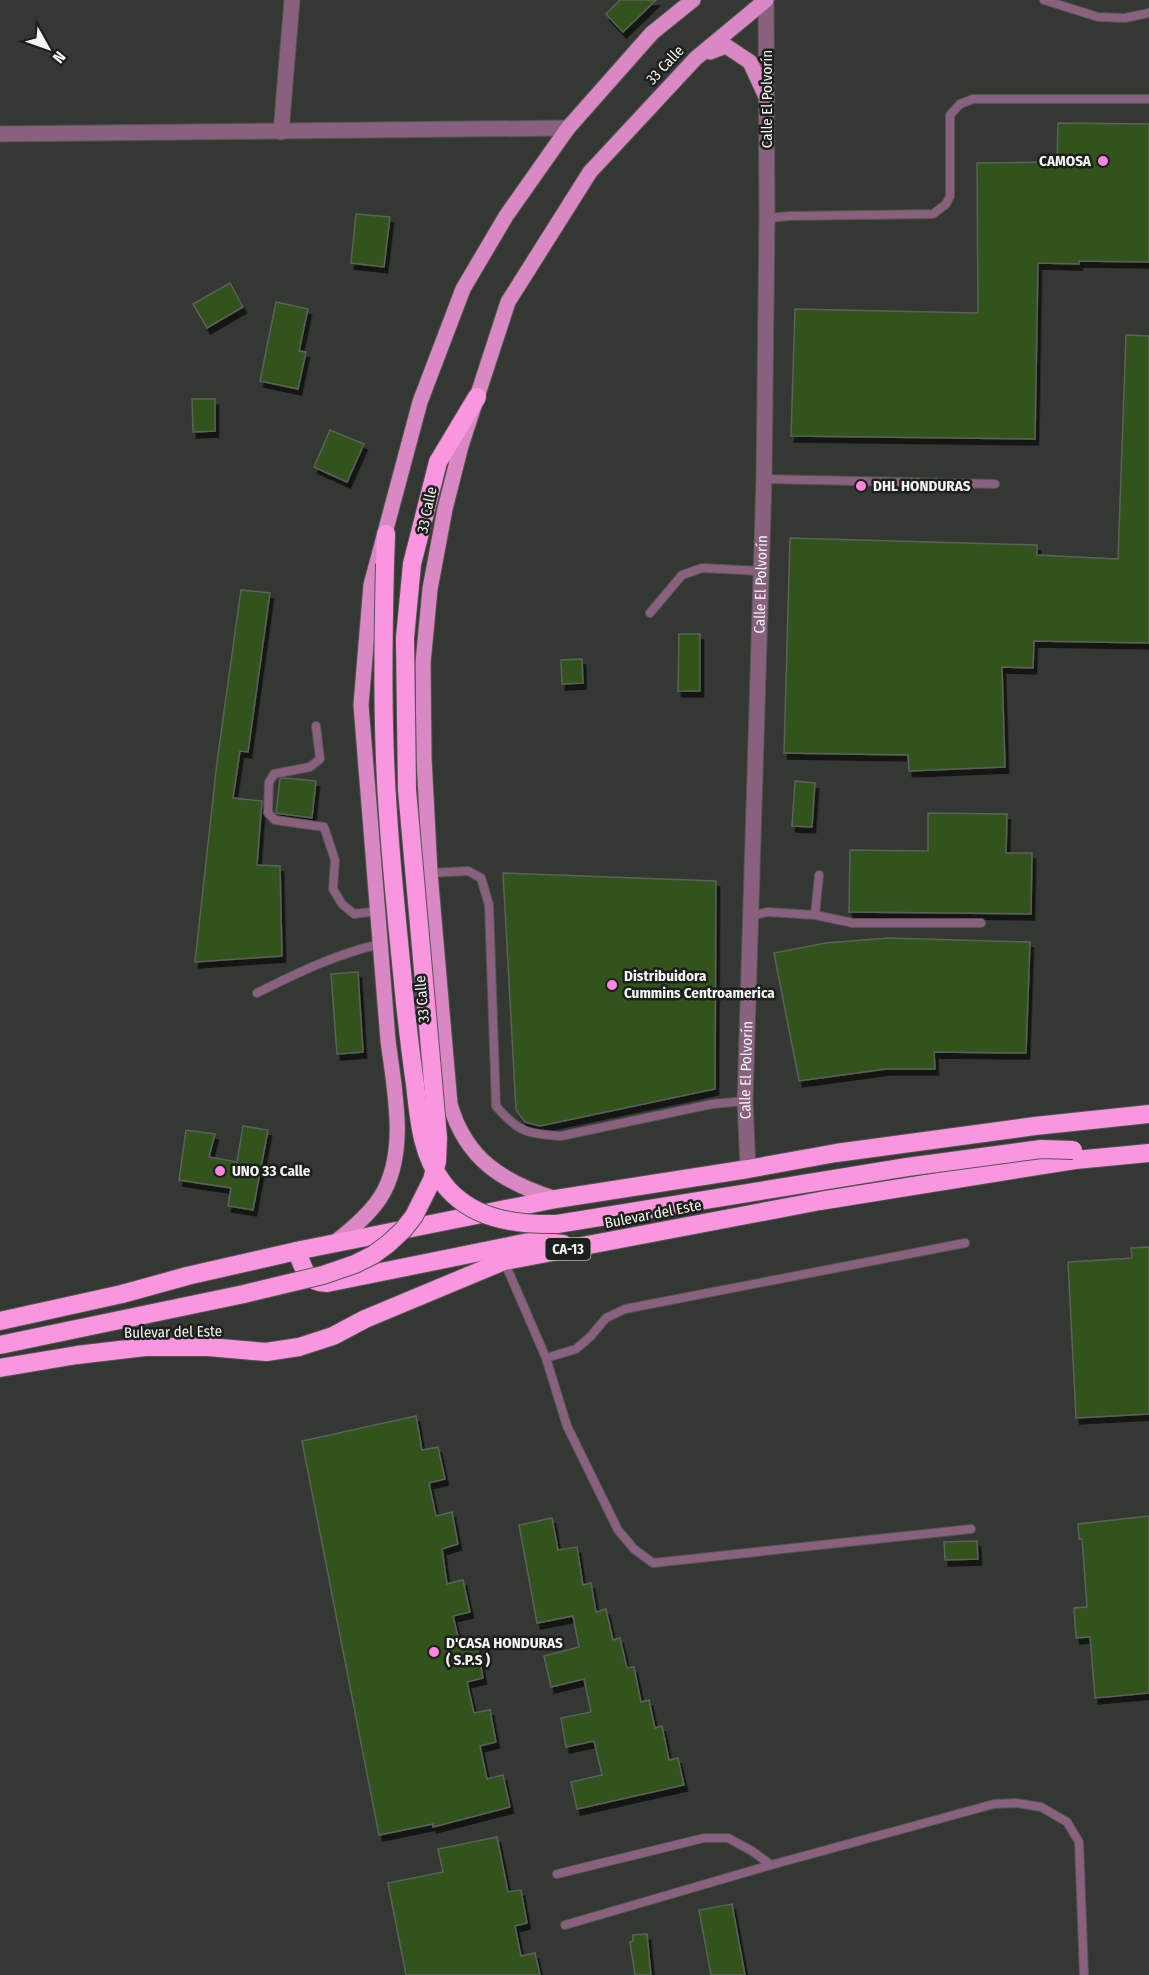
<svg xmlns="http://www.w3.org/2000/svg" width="1149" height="1975" font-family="'Fira Sans Condensed',sans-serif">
	<defs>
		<filter id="shadow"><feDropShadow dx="3.5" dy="6" stdDeviation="0" flood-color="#0009"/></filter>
	</defs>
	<rect width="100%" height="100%" fill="#343832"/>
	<!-- building -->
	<g fill="#31531f" stroke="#5c615a" stroke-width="1.5" filter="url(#shadow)">
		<path d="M620,0H656L623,32L606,14Z"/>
		<path d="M1058,123L1149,124V262L1079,261V264L1038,263L1035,439L791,436L795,309L978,313L977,163L1057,162Z"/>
		<path d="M356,214L390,217L384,267L351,263Z"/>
		<path d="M230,283L243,307L207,328L193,304Z"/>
		<path d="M276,302L308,309L299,351L306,352L298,389L260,381Z"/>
		<path d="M1126,335L1149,336V643L1034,641L1033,668L1002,667L1005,767L909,771L908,755L784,753L790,538L1037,545V555L1118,559Z"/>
		<path d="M192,399H215V431L193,432Z"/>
		<path d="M330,430L364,444L347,482L314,467Z"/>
		<path d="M241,590L270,593L248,752L240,751L233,798L262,801L257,865L280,866L282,956L195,962L217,762Z"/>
		<path d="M679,634H700V691H678Z"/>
		<path d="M582,659L583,683L562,684L561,660Z"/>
		<path d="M284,778L316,781L312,818L276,813L280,779Z"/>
		<path d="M795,781L815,783L812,827L792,826Z"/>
		<path d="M928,813L1007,814L1006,853H1032L1031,914L849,912L850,850L928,851Z"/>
		<path d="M503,873L716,881L715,1089L540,1126L525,1122L516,1110Z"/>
		<path d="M888,938L1030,942L1026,1053L934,1052L935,1069H886L799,1081L774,953L826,943Z"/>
		<path d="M358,972L363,1052L337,1054L331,974Z"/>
		<path d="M243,1126L268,1130L253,1210L228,1206L231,1188L179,1180L186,1130L215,1134L209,1157L237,1162Z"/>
		<path d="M1149,1247V1414L1076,1418L1068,1262L1132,1258L1131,1248Z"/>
		<path d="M416,1416L422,1450L438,1447L445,1479L429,1483L436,1516L452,1512L458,1544L442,1549L447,1584L463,1580L470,1612L453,1616L461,1649L477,1645L483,1678L467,1682L474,1713L490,1710L496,1742L480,1746L487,1779L503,1775L510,1807L433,1827V1824L379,1835L302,1441Z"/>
		<path d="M1149,1516V1693L1095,1698L1090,1637L1076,1638L1074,1608L1087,1607L1082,1539H1079L1078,1524Z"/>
		<path d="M552,1518L558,1550L577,1547L583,1585L591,1583L596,1612L606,1609L613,1640L620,1638L627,1668L634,1667L641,1702L649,1700L655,1728L662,1726L669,1760L678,1758L684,1785L577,1809L571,1782L602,1775L594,1741L566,1747L561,1718L591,1712L584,1679L551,1687L544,1656L579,1647L573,1616L537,1623L519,1525Z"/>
		<path d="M977,1541L978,1559L945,1560L944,1542Z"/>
		<path d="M497,1837L508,1892L521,1890L527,1923L515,1926L521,1956L535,1953L540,1975H406L388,1883L443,1872L438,1849Z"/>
		<path d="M732,1904L745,1975H711L699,1910Z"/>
		<path d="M647,1934L651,1975H635L630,1942L633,1941V1935Z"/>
	</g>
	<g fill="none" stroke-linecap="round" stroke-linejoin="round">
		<!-- lane casing -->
		<g stroke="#525651" stroke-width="10">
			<g id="lane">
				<path d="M1044,0L1098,17L1125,18L1149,13"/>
				<path d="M767,218L790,216L933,214L946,204L950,196V115L960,104L973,99H1149"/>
				<path d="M764,479L995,484"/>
				<path d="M650,613L682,575L702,568L761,571"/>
				<path d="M316,726L320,759L310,767L274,774L269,782L268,813L275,820L324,827L335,860L333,889L342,904L354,914L377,911"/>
				<path d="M430,873L468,871L481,878L489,905L496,1106C518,1132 527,1134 561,1136L712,1104L745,1101"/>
				<path d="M815,915L819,875"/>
				<path d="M751,916L767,912L815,915L853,923H981"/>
				<path d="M257,993C297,973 336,954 380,944"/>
				<path d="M504,1261L546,1358L567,1426L618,1530L634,1549L653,1563L971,1529"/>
				<path d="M546,1358L576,1349L590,1337L606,1318L625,1309L965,1243"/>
				<path d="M557,1874L704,1838H728L752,1851L771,1865"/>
				<path d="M565,1925L771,1865L994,1804L1016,1803L1041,1807L1067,1822L1079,1842L1084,1975"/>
			</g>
		</g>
		<!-- street casing -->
		<g stroke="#525651" stroke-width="17">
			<g id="street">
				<path d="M281,132L292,0"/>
				<path d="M0,134L568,128"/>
				<path id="s1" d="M748,1169L745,1101L764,479L767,218L766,0"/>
			</g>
		</g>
		<!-- primary casing -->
		<g stroke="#525651" stroke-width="17">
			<g id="primary">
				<path d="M710,52L726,46L750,62L767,99"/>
				<path d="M556,1199C503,1182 466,1160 450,1104L430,873L424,758L423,663L430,589L445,509L461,446L508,302L590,172L696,58L766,0"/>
				<path d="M334,1243C351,1230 368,1216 380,1198C409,1153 394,1089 388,1040L361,705L371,585L420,402L463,289L506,216L568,128L652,33L693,0"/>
			</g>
		</g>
		<!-- highway casing -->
		<g stroke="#525651" stroke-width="20">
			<g id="highway">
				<path d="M438,462L477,397"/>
				<path d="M385,564L386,534"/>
				<path d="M297,1251C303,1267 306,1283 327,1283L534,1241L563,1244"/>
				<path d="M0,1321L122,1294L187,1276L301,1250L556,1199L748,1169L836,1153L1035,1126L1149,1114"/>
				<path d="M0,1368L77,1355L145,1347H208L266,1352L299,1347L333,1336L365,1319L504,1261L820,1201L1075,1160L1149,1153"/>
			</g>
		</g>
		<!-- lane -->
		<use href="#lane" stroke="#89617e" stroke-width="8"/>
		<!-- street -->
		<use href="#street" stroke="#89617e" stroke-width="15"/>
		<!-- primary -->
		<use href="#primary" stroke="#da88c4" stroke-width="15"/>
		<!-- highway -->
		<use href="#highway" stroke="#fa96e0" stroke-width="18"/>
		<!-- highway-bridge casing -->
		<g stroke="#525651" stroke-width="20" stroke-linecap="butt">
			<g id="highway-bridge">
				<path d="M385,564C383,647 382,731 388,814C392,877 399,940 405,1003C408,1030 411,1057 415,1084C419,1119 421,1154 443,1183C470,1219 515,1225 557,1224L907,1167L1041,1149L1073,1150"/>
				<path d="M0,1345L244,1294L323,1275L355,1264L373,1255L388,1244L403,1230L414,1216L432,1180L437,1161L438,1138L407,790L405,638L412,564L438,462"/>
			</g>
		</g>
		<!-- highway-bridge -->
		<use href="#highway-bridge" stroke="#fa96e0" stroke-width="18"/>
	</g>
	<!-- markers -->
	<g fill="#fe86e0" stroke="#1d1f1c" stroke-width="2">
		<circle cx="1103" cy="161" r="6"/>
		<circle cx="861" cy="486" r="6"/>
		<circle cx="612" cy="985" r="6"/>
		<circle cx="220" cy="1171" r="6"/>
		<circle cx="434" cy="1652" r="6"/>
	</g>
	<g text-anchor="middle" stroke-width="5" stroke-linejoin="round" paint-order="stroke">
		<!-- shield labels -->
		<rect fill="#1d1f1c" stroke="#b2b5b1" stroke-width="1.5" x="545.5" y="1238" width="45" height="22" rx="4.5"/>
		<g font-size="14" font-weight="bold" fill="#f2f5f1">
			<text x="568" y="1254">CA-13</text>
		</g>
		<!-- street labels -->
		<g font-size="15" fill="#f2f5f1" stroke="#1d1f1c">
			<text transform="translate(665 65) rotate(-47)" y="5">33 Calle</text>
			<text transform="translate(767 99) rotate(-90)" y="5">Calle El Polvorín</text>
			<text transform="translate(427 510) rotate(-78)" y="5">33 Calle</text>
			<text dy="5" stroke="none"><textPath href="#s1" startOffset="585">Calle El Polvorín</textPath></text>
			<text transform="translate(422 999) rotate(-95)" y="5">33 Calle</text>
			<text dy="5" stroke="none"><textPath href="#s1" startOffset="99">Calle El Polvorín</textPath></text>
			<text transform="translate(653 1214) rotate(-11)" y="5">Bulevar del Este</text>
			<text transform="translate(173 1332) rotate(-1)" y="5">Bulevar del Este</text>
		</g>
		<!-- poi labels -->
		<g font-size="15" font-weight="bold" fill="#f2f5f1" stroke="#1d1f1c" text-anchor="start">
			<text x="1091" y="166" text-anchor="end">CAMOSA</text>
			<text x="873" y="491">DHL HONDURAS</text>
			<text x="624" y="981">Distribuidora<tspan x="624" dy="17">Cummins Centroamerica</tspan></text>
			<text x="232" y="1176">UNO 33 Calle</text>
			<text x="446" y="1648">D'CASA HONDURAS<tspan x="446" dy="17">( S.P.S )</tspan></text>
		</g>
	</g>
	<!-- north arrow -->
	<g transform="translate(48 48) rotate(130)" stroke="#1d1f1c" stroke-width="4.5" paint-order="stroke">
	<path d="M0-4.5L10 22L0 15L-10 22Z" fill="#f2f5f1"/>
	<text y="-9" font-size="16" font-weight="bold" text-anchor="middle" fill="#f2f5f1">N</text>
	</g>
</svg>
